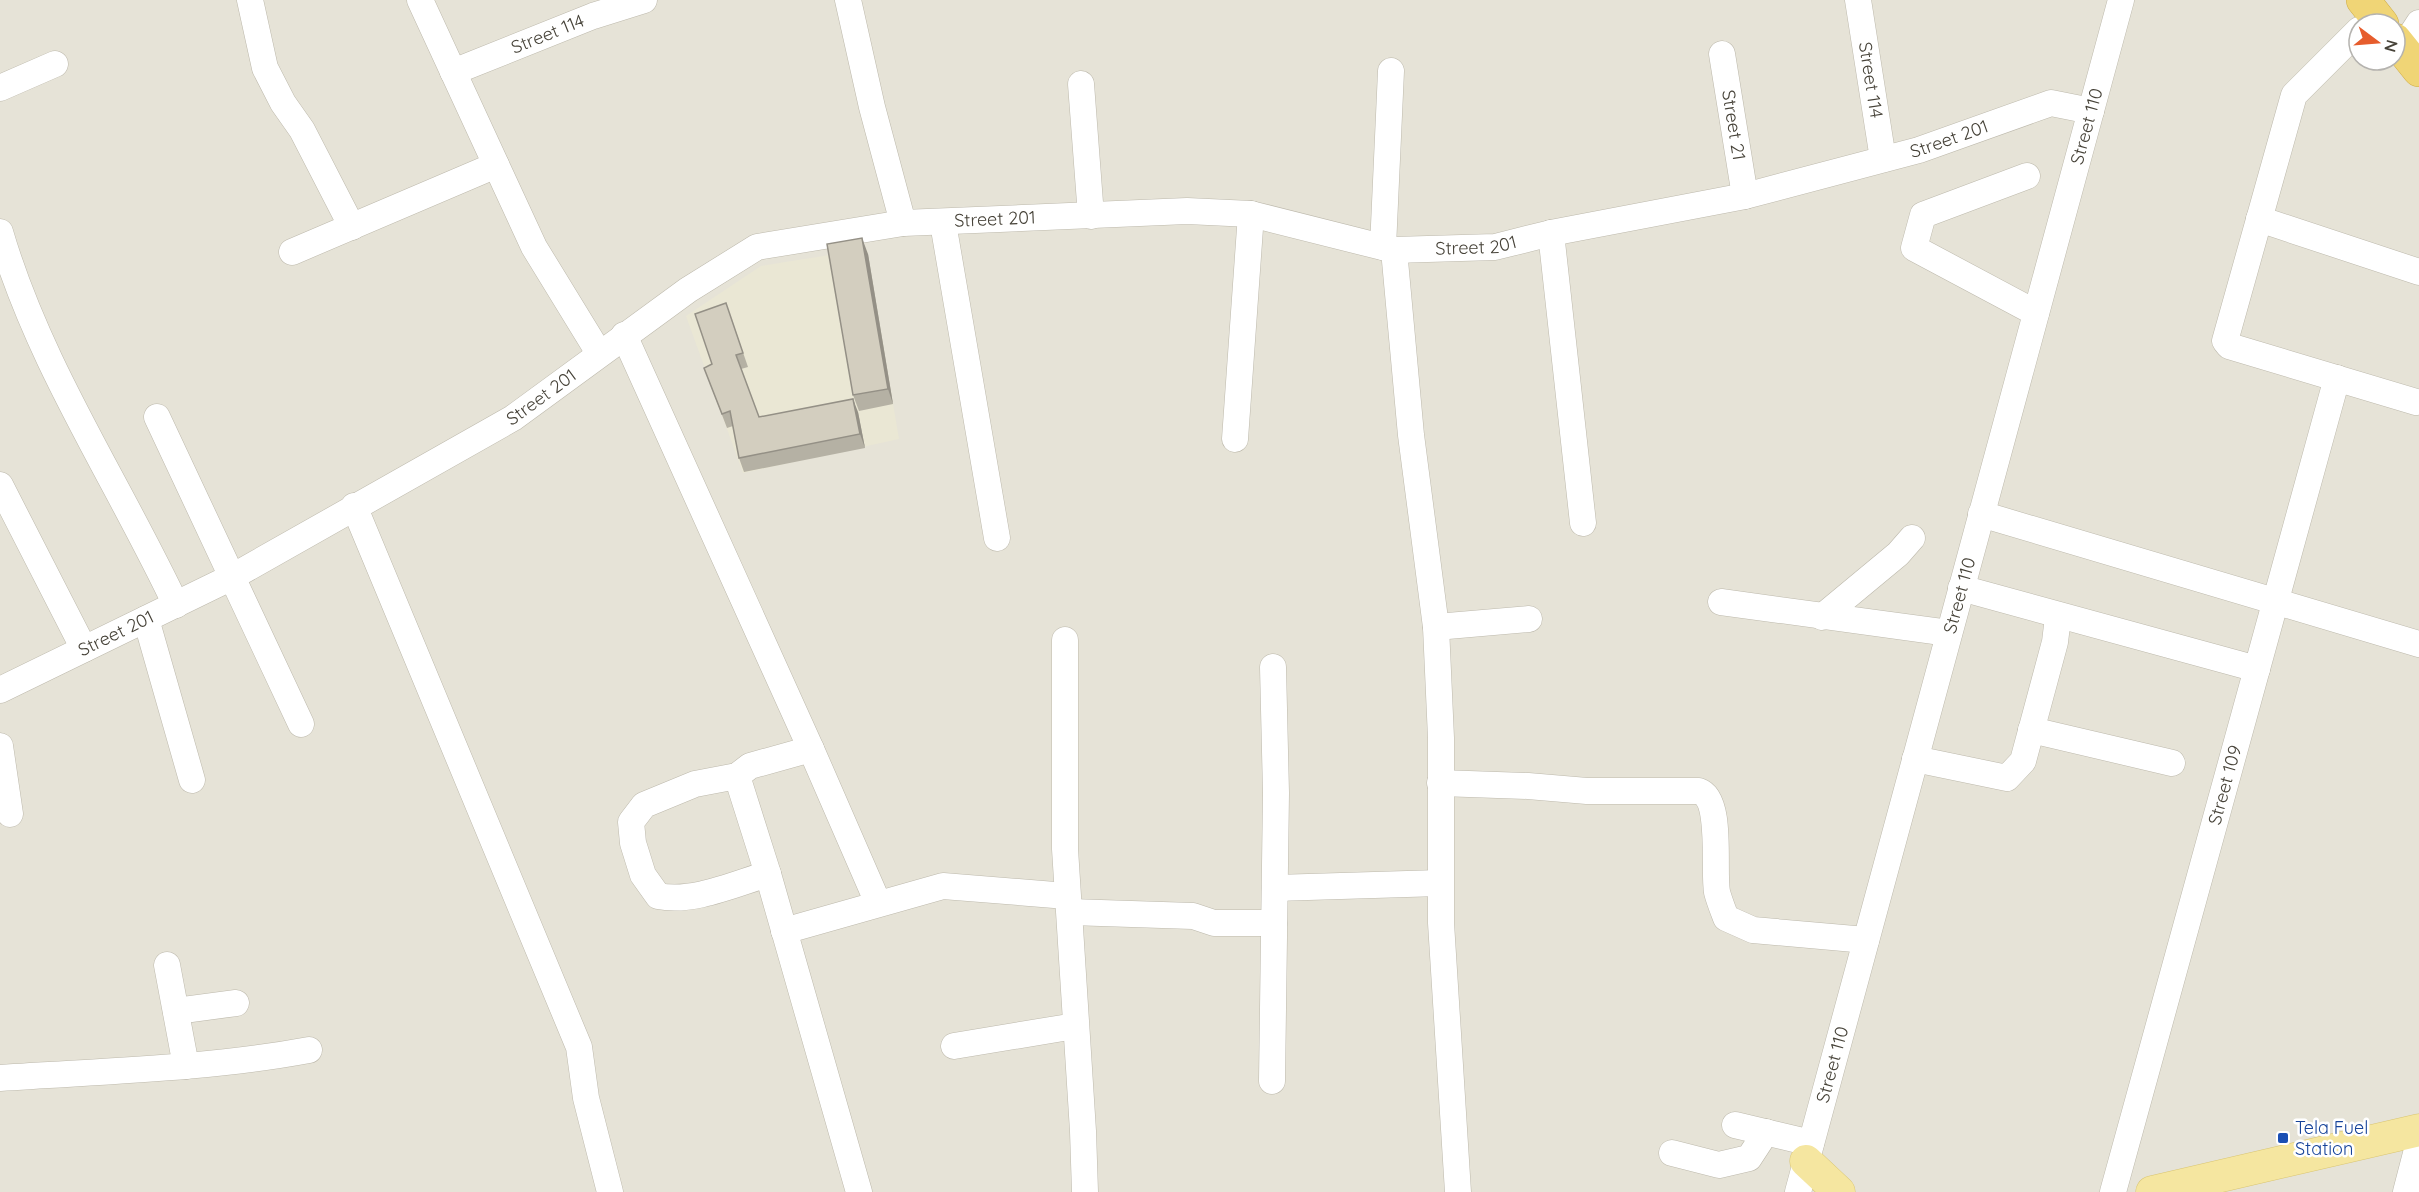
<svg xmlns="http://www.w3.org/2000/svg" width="2419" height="1192" font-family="Quicksand,sans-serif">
	<rect width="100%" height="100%" fill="#f3f1e9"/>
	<!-- residential -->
	<path fill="#e6e3d7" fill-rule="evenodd" d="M0,0H2419V1192H0ZM2359,24H2395V60H2359Z"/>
	<!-- education -->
	<path fill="#eae7d4" d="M867,249L899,439L743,473L686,316L761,266Z"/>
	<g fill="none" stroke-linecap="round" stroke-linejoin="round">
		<!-- minor casing -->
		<g stroke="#bdb9ac" stroke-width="27">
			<g id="minor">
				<path d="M250,0L265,68L283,103L302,130L352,227"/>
				<path d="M420,0L534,247L599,353"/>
				<path d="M848,0L872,107L903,223"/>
				<path id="s1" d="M1858,0L1883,159"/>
				<path d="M2359,30L2294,95L2225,341L2229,346L2416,402"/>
				<path d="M2402,49L2419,23"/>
				<path id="s2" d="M1722,54L1745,196"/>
				<path id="s3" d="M453,72L593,16L644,0"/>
				<path d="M1081,84L1091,216"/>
				<path d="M0,88L55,64"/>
				<path d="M2027,176L1923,215L1914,248L2036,313"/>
				<path d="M2259,219L2419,272"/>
				<path d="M943,223L997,538"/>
				<path d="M0,232C39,365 117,480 176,605"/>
				<path d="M1551,233L1583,523"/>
				<path d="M1383,247L1391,71"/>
				<path d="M1394,250L1411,435L1436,627L1441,738V923L1458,1192"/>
				<path d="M292,252L496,165"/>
				<path d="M624,335L811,749L878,903"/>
				<path d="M157,417L301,724"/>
				<path d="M1235,439L1251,214"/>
				<path d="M0,485L84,649"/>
				<path d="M354,506L579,1047L586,1098L610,1192"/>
				<path d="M1981,514L2419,644"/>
				<path d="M1961,588L2257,669"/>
				<path d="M1721,602L1949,633"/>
				<path d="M1822,617L1898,554L1912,538"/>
				<path d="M146,619L192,780"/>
				<path d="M1436,627L1529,619"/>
				<path d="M1065,640V849L1083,1131L1085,1192"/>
				<path id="s4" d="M0,690L232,577L513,418L688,290L757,247L903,223L1187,211L1251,214L1394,250L1495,247L1551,233L1745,196L1919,150L2051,103L2091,111"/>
				<path d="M2031,730L2172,763"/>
				<path d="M0,746L10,814"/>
				<path d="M1915,759L2007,778L2023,761L2055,642L2058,617"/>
				<path d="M737,776L768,874L859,1192"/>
				<path d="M1440,783L1528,786L1587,791H1699C1723,799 1713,869 1717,892C1719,900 1723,910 1726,918L1753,930L1866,940"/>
				<path d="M768,874C734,884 694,903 658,896L643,875L633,843L631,822L644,805L695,784L737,776L750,766L811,749"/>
				<path d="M1275,888L1440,883"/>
				<path d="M1070,912L1193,916L1214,923H1274"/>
				<path d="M784,931L943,886L1067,896"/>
				<path d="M167,965L186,1066"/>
				<path d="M176,1011L236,1003"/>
				<path d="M954,1046L1075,1026"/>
				<path d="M0,1078C103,1071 207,1069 309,1050"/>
				<path d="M1272,1081L1276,793L1273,667"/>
				<path d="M1735,1125L1811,1143"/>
				<path d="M1672,1153L1719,1165L1749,1158L1766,1132"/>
				<path id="s5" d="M1798,1192L2121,0"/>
				<path id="s6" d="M2113,1192L2337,378"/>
				<path d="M2406,1192L2419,1142"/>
			</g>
		</g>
		<!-- major casing -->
		<g stroke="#d9c571" stroke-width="33">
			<g id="major">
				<path d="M1806,1161L1839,1192"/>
				<path d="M2152,1192L2419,1130"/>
			</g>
		</g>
		<!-- highway casing -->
		<g stroke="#cfac47" stroke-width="34">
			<g id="highway">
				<path d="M2363,0L2382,24"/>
				<path d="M2395,40L2419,70"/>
			</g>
		</g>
		<!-- minor -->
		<use href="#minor" stroke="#fff" stroke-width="26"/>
		<!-- major -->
		<use href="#major" stroke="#f5e6a0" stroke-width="32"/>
		<!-- highway -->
		<use href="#highway" stroke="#f0d576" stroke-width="33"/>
	</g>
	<!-- wall -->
	<g fill="#b5b1a4">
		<path d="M868,254L893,404L859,411L853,395Z"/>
		<path d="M726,303L748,367L741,369L759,417L858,412L865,448L744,472L739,458L733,426L727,428L704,368L712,364Z"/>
	</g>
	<!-- shaded-wall -->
	<g fill="#949086">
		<path d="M862,238L868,254L893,404L888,389Z"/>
		<path d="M853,399L858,412L865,448L860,434Z"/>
	</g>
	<!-- building -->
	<g fill="#d3cebf" stroke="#949086" stroke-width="1.5">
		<path d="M862,238L888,389L853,395L827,244Z"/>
		<path d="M726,303L743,353L736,355L759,417L853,399L860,434L739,458L730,411L722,414L704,368L712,364L695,314Z"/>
	</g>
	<!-- markers -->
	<rect fill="#1a4fb4" stroke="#fff" stroke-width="2" x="2277" y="1132" width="12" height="12" rx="3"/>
	<g text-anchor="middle" stroke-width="5" stroke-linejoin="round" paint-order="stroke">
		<!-- street labels -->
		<g font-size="18" fill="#464238" stroke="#fff">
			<text dy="6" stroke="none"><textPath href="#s3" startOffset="102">Street 114</textPath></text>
			<text dy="6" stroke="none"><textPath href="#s1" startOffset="81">Street 114</textPath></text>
			<text dy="6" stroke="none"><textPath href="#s2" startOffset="72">Street 21</textPath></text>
			<text dy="6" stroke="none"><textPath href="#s5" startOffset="1104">Street 110</textPath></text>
			<text dy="6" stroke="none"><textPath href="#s4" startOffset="2091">Street 201</textPath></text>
			<text dy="6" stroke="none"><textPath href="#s4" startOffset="1119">Street 201</textPath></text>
			<text dy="6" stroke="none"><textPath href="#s4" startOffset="1605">Street 201</textPath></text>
			<text dy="6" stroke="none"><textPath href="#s4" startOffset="616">Street 201</textPath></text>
			<text dy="6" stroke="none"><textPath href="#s5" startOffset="618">Street 110</textPath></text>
			<text dy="6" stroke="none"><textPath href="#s4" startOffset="129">Street 201</textPath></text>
			<text dy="6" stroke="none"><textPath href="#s6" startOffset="422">Street 109</textPath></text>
			<text dy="6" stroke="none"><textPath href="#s5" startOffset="132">Street 110</textPath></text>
		</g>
		<!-- transit labels -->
		<g font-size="18" fill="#164399" stroke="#fff" text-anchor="start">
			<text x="2295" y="1134">Tela Fuel<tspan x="2295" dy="21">Station</tspan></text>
		</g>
	</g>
	<!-- north arrow -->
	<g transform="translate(2377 42) rotate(106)"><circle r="28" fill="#ffffff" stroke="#b5b3af" stroke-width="1.5"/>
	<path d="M0-4.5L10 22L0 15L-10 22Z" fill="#e65d2d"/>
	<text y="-9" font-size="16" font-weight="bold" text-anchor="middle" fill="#464238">N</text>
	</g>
</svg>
